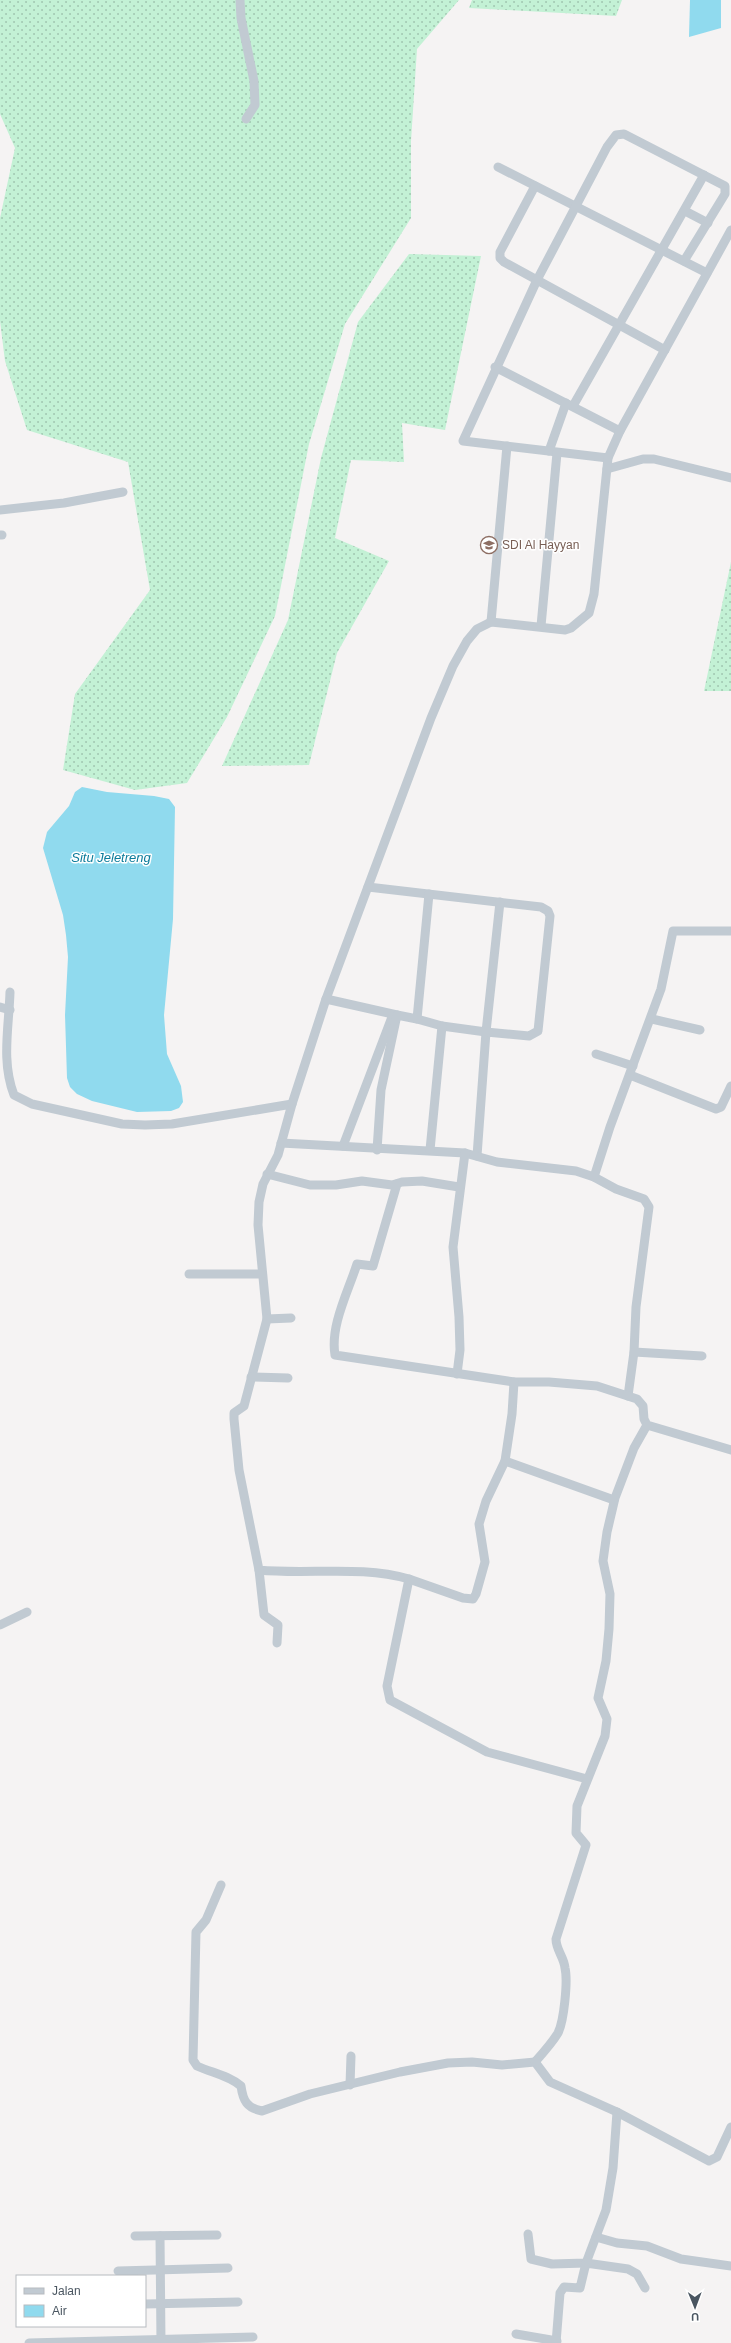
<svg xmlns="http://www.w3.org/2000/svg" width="731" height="2343" font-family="Arial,sans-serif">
	<defs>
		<pattern id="grass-dots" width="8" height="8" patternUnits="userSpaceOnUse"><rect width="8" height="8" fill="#c3f1d5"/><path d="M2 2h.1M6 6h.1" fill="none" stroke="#a0c6b0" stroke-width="1.8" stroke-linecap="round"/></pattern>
	</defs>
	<rect width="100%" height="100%" fill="#f5f3f3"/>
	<!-- grass -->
	<g fill="url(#grass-dots)">
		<path d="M0,0H459L417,49L411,141V218L345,324L309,444L275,616L227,717L187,783L135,790L63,770L75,694L150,590L128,462L27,430L5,361L0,321V218L15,148L0,114Z"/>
		<path d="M472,0H622L616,16L469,8Z"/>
		<path d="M409,254L481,256L445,430L402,423L404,462L351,460L335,538L389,561L337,653L309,765L222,766L288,620L321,458L358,322Z"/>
		<path d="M731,562V691H704Z"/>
	</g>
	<!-- water -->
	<g fill="#90daee">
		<path d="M690,0H721V28L689,37Z"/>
		<path d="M82,787L107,792L154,796L169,799L175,807L173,919L164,1015L167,1054L181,1086L183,1102L179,1108L171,1111L137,1112L92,1101L77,1094L70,1087L67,1078L65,1015L68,957L66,935L63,915L43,848L47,832L69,806L75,792Z"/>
	</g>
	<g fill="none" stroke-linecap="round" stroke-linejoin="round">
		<!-- street -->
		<g stroke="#c1cad2" stroke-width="9">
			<path d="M240,0L241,18L254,81L255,105L246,119"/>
			<path d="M498,167L707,273"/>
			<path d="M535,186L500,252V258L504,262L665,350"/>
			<path d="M685,211L708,223"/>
			<path d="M495,367L620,431"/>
			<path d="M573,406L704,175"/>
			<path d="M549,451L566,403"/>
			<path d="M608,458L463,441L537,280L607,147L616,135L624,134L725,186V194L684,261"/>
			<path d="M607,469L643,459H654L731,478"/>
			<path d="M0,510L64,503L123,492"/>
			<path d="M0,535H2"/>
			<path d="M491,622L507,446"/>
			<path d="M541,626L557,453"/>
			<path d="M368,887L541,907L548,911L550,916L538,1031L529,1036L486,1032L477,1156"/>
			<path d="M10,992C9,1027 1,1061 14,1095L32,1104L122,1124L145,1125L172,1124L292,1104L278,1155L263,1184L259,1202L258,1225L267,1319L291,1318"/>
			<path d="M326,999L397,1015"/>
			<path d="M0,1007L10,1010"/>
			<path d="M417,1019L442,1026L486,1032L500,902"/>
			<path d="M652,1019L700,1030"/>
			<path d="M596,1054L633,1066"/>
			<path d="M630,1075L716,1109L721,1107L731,1086"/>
			<path d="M292,1104L326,999L431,718L453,666L467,641L477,629L491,622L565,630L571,628L589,613L594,594L608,458L620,431L731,230"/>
			<path d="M281,1143L465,1153L497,1162L576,1171L594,1177L616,1189L644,1199L649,1207L636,1307L634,1352L628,1396"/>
			<path d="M343,1146L392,1017"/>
			<path d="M377,1150L381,1090L397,1015L417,1019L429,894"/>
			<path d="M430,1150L442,1026"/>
			<path d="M267,1174L310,1185H336L362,1181L392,1185L402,1182L422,1181L459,1187"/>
			<path d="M594,1177L610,1127L661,989L673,931H731"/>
			<path d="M397,1184L373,1266L357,1264C348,1292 330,1326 335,1355L514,1382H549L597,1386L637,1399L643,1406L644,1419L647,1425L731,1450"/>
			<path d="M189,1274H262"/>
			<path d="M267,1319L244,1406L234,1413V1419L239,1470L259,1570C309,1575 360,1565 409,1579L387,1686L390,1700L487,1752L587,1779"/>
			<path d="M634,1352L702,1356"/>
			<path d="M457,1374L460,1350L459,1317L453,1247L465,1153"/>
			<path d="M251,1377L288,1378"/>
			<path d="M505,1461L614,1500"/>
			<path d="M259,1570L264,1615L278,1625L277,1643"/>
			<path d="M409,1579L463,1598L473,1599L476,1594L485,1562L479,1524L486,1501L505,1461L512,1414L514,1382"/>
			<path d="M0,1625L27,1612"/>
			<path d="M221,1885L206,1920L196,1932L193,2060L197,2066C212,2073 228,2075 241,2086C243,2101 247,2108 262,2111L310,2094L400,2072L448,2063L472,2062L502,2065L535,2062L550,2082L617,2112L709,2161L717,2157L731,2127"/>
			<path d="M535,2062C543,2053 552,2043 558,2033C564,2021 568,1981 565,1968C564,1957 556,1950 556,1939L586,1845L576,1833L577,1806L605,1736L607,1719L598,1698L606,1661L609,1629L610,1594L603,1561L607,1532L615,1498L634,1448L647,1425"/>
			<path d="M350,2085L351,2056"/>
			<path d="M528,2234L531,2259L552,2264L586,2263L606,2210L613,2168L617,2112"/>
			<path d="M135,2236L217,2235"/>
			<path d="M160,2236L161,2343"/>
			<path d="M596,2237L617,2243L647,2246L681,2259L731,2266"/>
			<path d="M118,2271L228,2268"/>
			<path d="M145,2304L238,2302"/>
			<path d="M516,2334L557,2341"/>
			<path d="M29,2343L253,2337"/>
			<path d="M556,2343L560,2293L564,2287L580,2288L586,2263L628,2269L637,2274L645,2288"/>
		</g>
	</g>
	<!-- icons -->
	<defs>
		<g id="school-ring" transform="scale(0.9)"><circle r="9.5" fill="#fff" stroke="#8d6e63" stroke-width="1.5"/><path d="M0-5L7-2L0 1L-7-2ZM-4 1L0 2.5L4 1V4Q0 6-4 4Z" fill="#8d6e63"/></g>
	</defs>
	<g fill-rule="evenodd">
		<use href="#school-ring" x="489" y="545"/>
	</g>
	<g text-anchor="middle" stroke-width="3" stroke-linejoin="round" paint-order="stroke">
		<!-- education labels -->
		<g font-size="12" fill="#785e54" stroke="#fff" text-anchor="start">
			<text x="502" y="549">SDI Al Hayyan</text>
		</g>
		<!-- water labels -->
		<g font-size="13" font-style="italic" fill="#0c7c9b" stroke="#fff">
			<text x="111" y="862">Situ Jeletreng</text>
		</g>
	</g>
	<!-- legend -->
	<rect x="16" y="2275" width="130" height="52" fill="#ffffff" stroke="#b7bbc0"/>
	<rect x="24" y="2288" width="20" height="6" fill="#c1cad2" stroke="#b7bbc0"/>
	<text x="52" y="2295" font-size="12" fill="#4a5661">Jalan</text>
	<rect x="24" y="2305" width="20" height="12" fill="#90daee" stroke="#b7bbc0"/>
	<text x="52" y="2315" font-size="12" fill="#4a5661">Air</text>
	<!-- north arrow -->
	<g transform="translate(695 2307) rotate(179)" stroke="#ffffff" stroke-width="3" paint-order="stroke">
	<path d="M0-3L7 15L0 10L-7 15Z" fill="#4a5661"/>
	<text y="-6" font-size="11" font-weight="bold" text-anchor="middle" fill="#4a5661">U</text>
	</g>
</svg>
